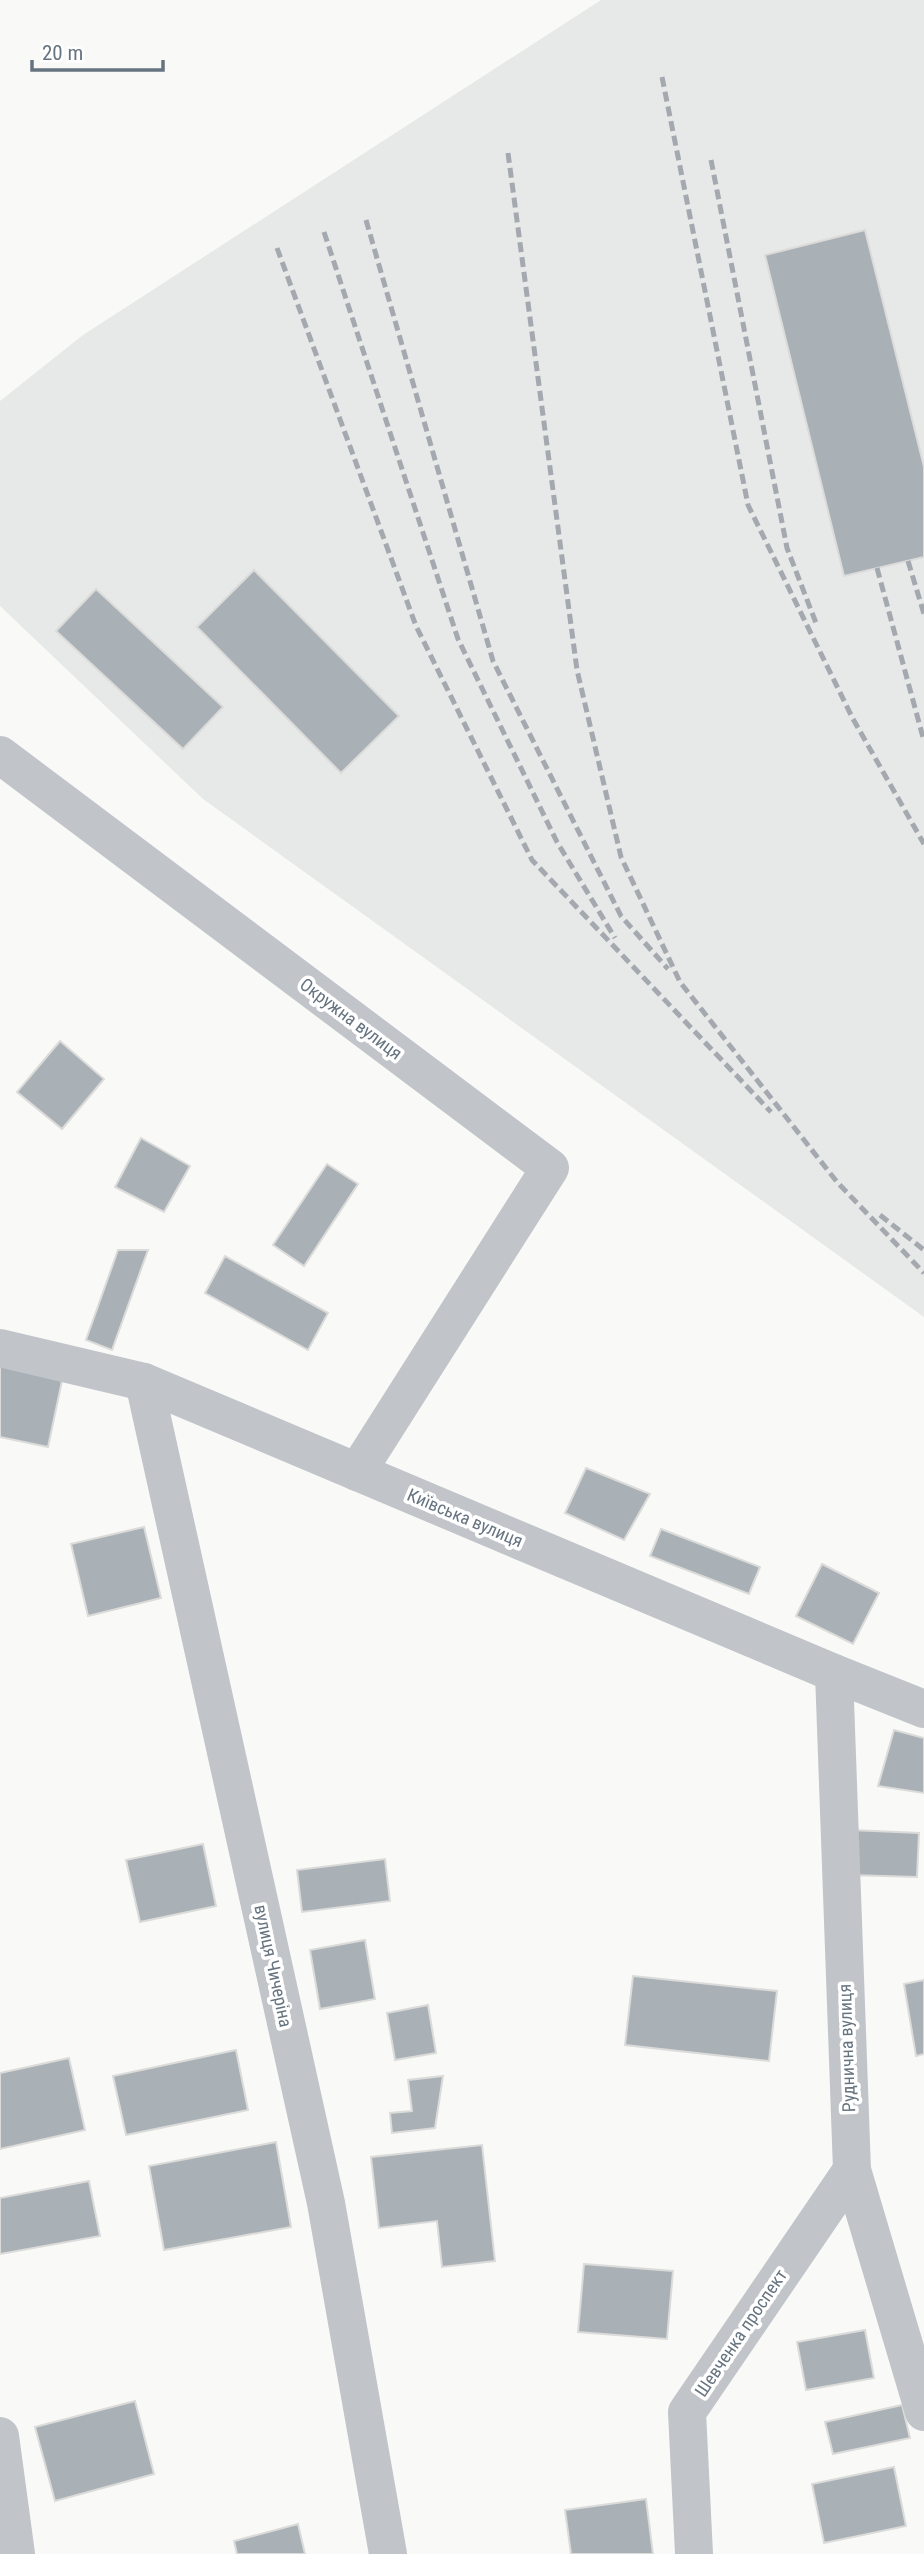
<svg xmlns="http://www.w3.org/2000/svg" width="924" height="2554" font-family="'Roboto Condensed',sans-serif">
	<rect width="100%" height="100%" fill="#f9f9f8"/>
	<!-- built -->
	<path fill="#e7e8e8" d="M601,0H924V1317L203,799L0,606V401L83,335Z"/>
	<!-- building -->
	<g fill="#a9b0b6" stroke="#dbdbda" stroke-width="2">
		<path d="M865,230L924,467V557L844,576L765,255Z"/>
		<path d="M254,570L399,716L341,773L197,627Z"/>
		<path d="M96,589L223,707L183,749L56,631Z"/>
		<path d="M60,1041L104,1079L62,1129L17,1092Z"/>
		<path d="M141,1138L190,1166L164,1212L115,1187Z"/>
		<path d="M327,1164L358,1184L304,1266L273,1245Z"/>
		<path d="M118,1250H148L112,1350L86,1340Z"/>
		<path d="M225,1256L328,1313L308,1350L205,1293Z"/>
		<path d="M0,1364L63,1376L48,1447L0,1437Z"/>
		<path d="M586,1468L650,1494L624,1540L565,1513Z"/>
		<path d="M144,1527L161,1598L88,1616L71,1544Z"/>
		<path d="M661,1529L760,1567L749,1594L650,1556Z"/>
		<path d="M822,1564L879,1593L853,1644L796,1616Z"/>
		<path d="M894,1730L924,1738V1793L878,1786Z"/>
		<path d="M851,1830L919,1833L917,1877L849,1875Z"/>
		<path d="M203,1844L216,1906L140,1922L126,1860Z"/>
		<path d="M385,1859L390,1901L302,1912L297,1870Z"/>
		<path d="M365,1940L375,1999L320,2009L310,1950Z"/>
		<path d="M633,1976L777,1991L769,2061L625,2045Z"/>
		<path d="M924,1980V2054L916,2056L904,1984Z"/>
		<path d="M428,2005L436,2053L395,2060L387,2013Z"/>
		<path d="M236,2050L248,2110L126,2135L113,2076Z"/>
		<path d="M69,2058L85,2130L0,2149V2073Z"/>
		<path d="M443,2076L435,2128L392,2133L390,2113L412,2111L408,2080Z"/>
		<path d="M276,2142L291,2227L164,2250L149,2166Z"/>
		<path d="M482,2145L495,2261L442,2267L437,2221L379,2228L371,2157Z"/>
		<path d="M89,2181L100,2236L0,2254V2198Z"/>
		<path d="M584,2264L673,2271L667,2339L578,2332Z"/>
		<path d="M865,2330L874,2378L806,2390L797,2342Z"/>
		<path d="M135,2401L154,2474L55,2501L35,2427Z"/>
		<path d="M902,2405L910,2438L833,2454L825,2422Z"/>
		<path d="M894,2467L906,2526L824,2543L812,2484Z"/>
		<path d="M646,2499L653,2554H571L565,2510Z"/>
		<path d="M298,2524L305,2554H237L234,2541Z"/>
	</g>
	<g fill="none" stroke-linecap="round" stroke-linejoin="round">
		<!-- minor -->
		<g stroke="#c1c5c9" stroke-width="38">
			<path d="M0,755L550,1168L357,1472"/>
			<path d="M0,1348L144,1382L834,1673L924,1709"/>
			<path d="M144,1382L326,2203L388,2554"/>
			<path d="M834,1673L852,2170L924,2412"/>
			<path d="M0,2436L16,2554"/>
			<path d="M694,2554L687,2412L852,2170"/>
		</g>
		<!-- rail -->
		<g stroke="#a3a9af" stroke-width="5" stroke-dasharray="10 5" stroke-linecap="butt">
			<path d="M662,77L748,505L853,719L924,844"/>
			<path d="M508,153L577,670L621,857L680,982L837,1182L924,1273"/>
			<path d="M711,160L787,548L816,623"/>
			<path d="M366,220L493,661L621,916L668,969"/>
			<path d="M324,232L458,639L557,842L615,938"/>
			<path d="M277,248L416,626L532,860L771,1112"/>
			<path d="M908,561L924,614"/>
			<path d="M877,568L924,741"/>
			<path d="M880,1215L924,1250"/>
		</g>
	</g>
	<g text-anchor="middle" stroke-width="7" stroke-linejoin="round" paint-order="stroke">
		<!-- street labels -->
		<g font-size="18" fill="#667480" stroke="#fff">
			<text transform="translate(351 1019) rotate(37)" y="6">Окружна вулиця</text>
			<text transform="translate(465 1518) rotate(23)" y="6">Київська вулиця</text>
			<text transform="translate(273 1966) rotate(78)" y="6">вулиця Чичеріна</text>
			<text transform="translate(847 2048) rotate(-92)" y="6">Руднична вулиця</text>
			<text transform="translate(741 2333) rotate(-56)" y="6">Шевченка проспект</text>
		</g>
	</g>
	<!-- scale -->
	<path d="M32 60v10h131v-10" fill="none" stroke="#667480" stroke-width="3.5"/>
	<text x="42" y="60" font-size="21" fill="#667480" stroke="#ffffff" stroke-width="5" paint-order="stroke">20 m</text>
</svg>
